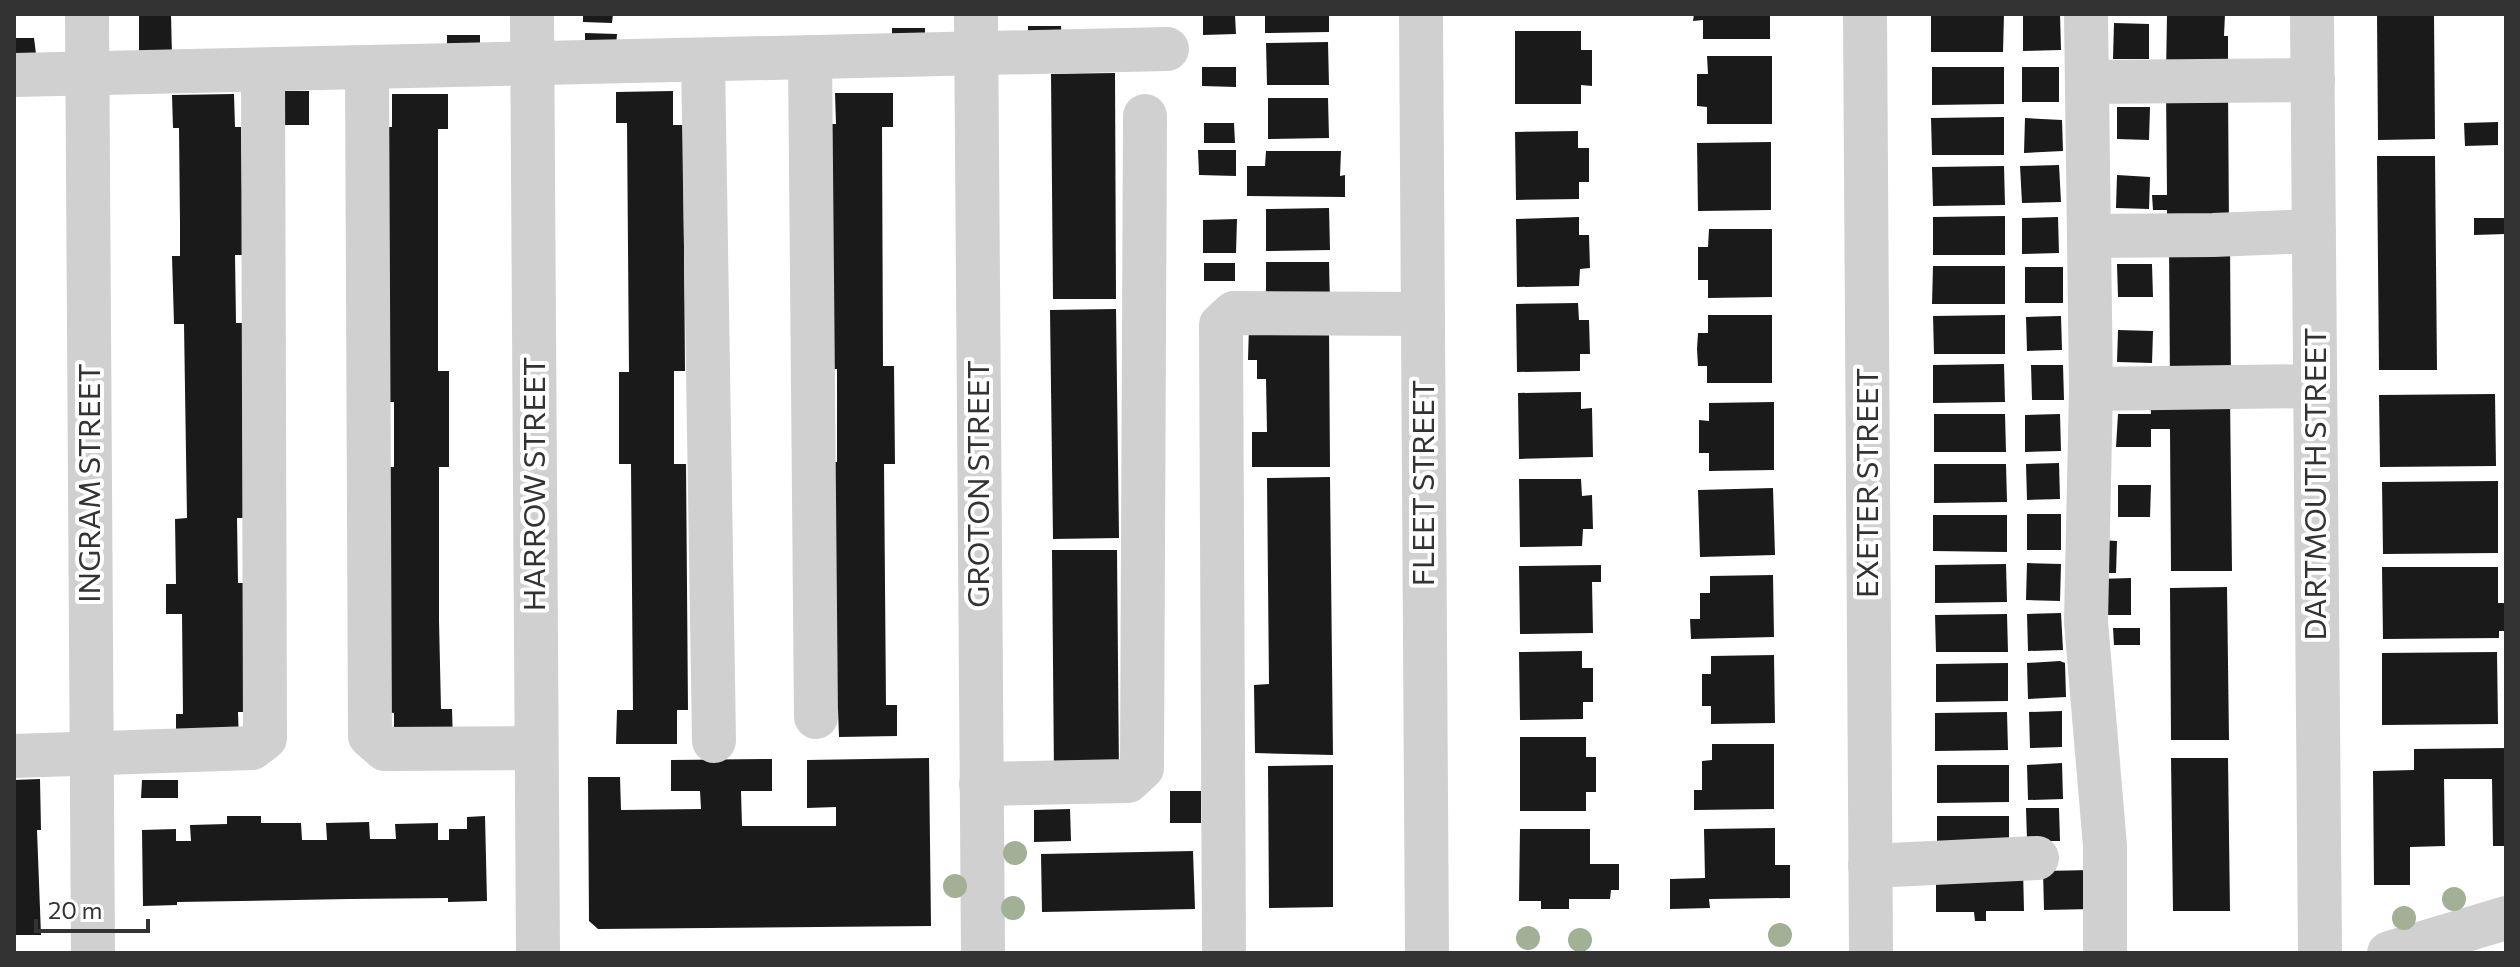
<svg xmlns="http://www.w3.org/2000/svg" width="2520" height="967" font-family="Commissioner,sans-serif">
	<rect width="100%" height="100%" fill="#fff"/>
	<!-- building -->
	<g fill="#1a1a1a">
		<path d="M139,14H171L172,57H139Z"/>
		<path d="M583,14H613L612,23L583,22Z"/>
		<path d="M1265,14H1329V32L1265,33Z"/>
		<path d="M1694,14H1770V39H1703V20L1693,21Z"/>
		<path d="M1931,14H2004L2003,52H1931Z"/>
		<path d="M2023,14H2060L2061,50L2023,51Z"/>
		<path d="M2167,14H2225L2224,36H2228V76L2166,75Z"/>
		<path d="M2377,14H2434L2435,139L2378,140Z"/>
		<path d="M1235,15L1236,34L1203,35V16Z"/>
		<path d="M2114,23L2149,24V59H2113Z"/>
		<path d="M1028,26H1061L1062,45L1028,46Z"/>
		<path d="M892,28H925V47L892,46Z"/>
		<path d="M1515,31H1581V50H1592V86L1581,85V104H1515Z"/>
		<path d="M585,33L617,34L616,48L585,47Z"/>
		<path d="M447,35H480V54L447,55Z"/>
		<path d="M14,38H34L36,54L14,57Z"/>
		<path d="M1328,42L1329,85H1267L1266,43Z"/>
		<path d="M1707,56H1772V124H1707V107L1697,106V74H1708Z"/>
		<path d="M1202,67H1236V87L1202,86Z"/>
		<path d="M1932,67H2004V104L1932,105Z"/>
		<rect x="2022" y="67" width="37" height="35"/>
		<path d="M1115,73L1116,299H1053L1051,74Z"/>
		<path d="M2166,87H2228L2229,228L2167,229V210H2153L2152,195H2167Z"/>
		<rect x="278" y="91" width="31" height="34"/>
		<path d="M673,91V125H683L685,371H674V464H686L688,710H677V744H616L617,710H633L631,464H619V372H629L627,123H616V92Z"/>
		<path d="M835,93H893V127H882L883,366H894L895,464H884L886,705H897V736L839,737L838,709H829L827,462H837V369H827L826,124H836Z"/>
		<path d="M234,94L235,127H241L243,255H235L236,323H245V518H237L238,583H243L245,712H238L239,743L176,744V714H183L182,614H166V584H176L175,519L187,518L184,324H174L172,256H180V224L179,128H173L172,95Z"/>
		<path d="M392,94H448V129H438V371H449V467H439V621L441,709H452L453,743L394,744V713L384,712V467H394V402H382L381,127H392Z"/>
		<path d="M1268,98H1328L1329,138L1268,139Z"/>
		<path d="M2117,107H2150L2149,140L2117,139Z"/>
		<path d="M2004,117V155H1932L1931,118Z"/>
		<path d="M2025,118L2062,120L2063,151L2024,153Z"/>
		<path d="M2498,122V145L2465,146L2464,123Z"/>
		<path d="M1204,123H1234L1235,143H1204Z"/>
		<path d="M1578,131V148H1589V182H1579V199L1516,200L1515,132Z"/>
		<path d="M1771,142V210L1698,211L1697,143Z"/>
		<path d="M1198,150H1236V176L1199,175Z"/>
		<path d="M1266,151H1341L1340,176L1345,175V197L1247,196V166H1265Z"/>
		<path d="M2377,156H2435L2437,370H2379Z"/>
		<path d="M2059,165L2061,202L2022,203L2020,166Z"/>
		<path d="M2004,166L2005,205L1933,206L1932,167Z"/>
		<path d="M2117,175L2150,177L2149,209L2116,208Z"/>
		<path d="M1329,208L1330,250L1266,251V209Z"/>
		<path d="M2005,216V255H1933V217Z"/>
		<path d="M1579,217V235H1589L1590,268L1580,269L1579,286L1517,287L1516,219Z"/>
		<path d="M2058,217L2059,253L2022,254V218Z"/>
		<path d="M2474,218H2506V234L2474,235Z"/>
		<path d="M1237,219L1236,253H1203V220Z"/>
		<path d="M1709,229H1772V297L1708,298V280H1698V247H1708Z"/>
		<path d="M2169,242H2230L2231,383L2170,384Z"/>
		<path d="M1266,262H1329L1330,302H1266Z"/>
		<rect x="1204" y="263" width="31" height="18"/>
		<path d="M2117,264H2152L2153,297H2118Z"/>
		<path d="M1933,266H2005V304H1932Z"/>
		<rect x="2025" y="267" width="38" height="36"/>
		<path d="M1578,303L1579,320H1589L1590,354H1580V371L1517,372L1516,304Z"/>
		<path d="M1116,309L1119,538L1053,539L1050,310Z"/>
		<path d="M1708,315H1772V383H1707V366H1698L1697,349L1698,333H1708Z"/>
		<path d="M2005,315V354H1934L1933,316Z"/>
		<path d="M2061,316L2062,350L2027,351L2026,317Z"/>
		<path d="M1249,326H1329L1330,467H1252V432H1267L1266,379H1257V360H1248Z"/>
		<path d="M2118,330L2153,331L2152,363L2117,362Z"/>
		<path d="M2004,364L2005,402L1933,403V365Z"/>
		<path d="M2031,365H2063L2064,400H2032Z"/>
		<path d="M1581,392V409L1592,408L1593,457L1519,459L1518,393Z"/>
		<path d="M2495,394L2496,466L2380,467L2379,395Z"/>
		<path d="M2230,396L2232,571H2171L2170,429H2151V447H2116L2118,414H2151L2150,399Z"/>
		<path d="M1774,402V470L1709,471V453H1699V420L1709,421V403Z"/>
		<path d="M1934,414H2005L2006,452H1934Z"/>
		<path d="M2060,414L2061,451L2025,452V415Z"/>
		<path d="M2059,463L2060,499L2027,500L2026,464Z"/>
		<path d="M1934,464H2006L2007,502L1934,503Z"/>
		<path d="M1330,477L1333,755L1255,753L1254,685L1269,684L1267,478Z"/>
		<path d="M1519,479H1581L1582,496L1592,495L1593,529H1583L1582,546L1520,547Z"/>
		<path d="M2498,481V553L2383,554L2382,482Z"/>
		<path d="M2118,485H2151L2150,517H2118Z"/>
		<path d="M1773,488L1775,555L1700,557L1698,490Z"/>
		<rect x="2027" y="514" width="34" height="36"/>
		<path d="M1933,515H2007V552L1933,551Z"/>
		<path d="M2099,540L2117,541L2116,573H2098Z"/>
		<path d="M1052,550H1117L1119,775L1054,776Z"/>
		<path d="M2027,563L2061,564L2060,601L2026,600Z"/>
		<path d="M2006,564L2007,602L1935,603V565Z"/>
		<path d="M1601,565V582H1592L1593,633L1520,634L1519,566Z"/>
		<path d="M2382,567H2498V603H2506V631H2499V638L2383,639Z"/>
		<path d="M1773,575L1774,637L1691,639L1690,619H1700V593H1710V576Z"/>
		<path d="M2131,578V615H2097V579Z"/>
		<path d="M2227,587L2229,740H2171L2170,588Z"/>
		<path d="M2061,613L2063,650L2028,651L2027,614Z"/>
		<path d="M2007,614L2008,652H1936L1935,615Z"/>
		<path d="M2113,628H2140V645H2114Z"/>
		<path d="M1582,651V668H1593V702H1583V719L1520,720L1519,652Z"/>
		<path d="M2497,652L2498,724L2382,725V653Z"/>
		<path d="M1774,655L1775,723L1711,724V706H1702V674H1711V656Z"/>
		<path d="M2060,661L2065,663L2066,697L2028,699L2027,663Z"/>
		<path d="M2008,663V701L1936,702V664Z"/>
		<path d="M2062,711V747L2030,748L2029,712Z"/>
		<path d="M2007,712L2008,750L1935,751V713Z"/>
		<path d="M1520,737H1586V757H1596V792H1586V811H1520Z"/>
		<path d="M1712,744H1774V809L1694,810V790H1702V761L1712,760Z"/>
		<path d="M2506,748V846H2493L2492,779H2444L2445,846L2410,847V885H2374L2373,771L2414,770V749Z"/>
		<path d="M929,758L931,926L598,929L589,921L588,777H620L621,810L701,809L700,791H671V760L772,759V791H741L742,826H836V807L807,808V760Z"/>
		<path d="M2171,758H2228L2230,911H2173Z"/>
		<path d="M2062,763L2063,799L2028,800L2027,765Z"/>
		<path d="M1333,765V907L1269,908L1268,766Z"/>
		<path d="M1937,765H2009V802L1937,803Z"/>
		<path d="M40,779L41,830H37L41,935H14V780Z"/>
		<path d="M142,780H178V798H141Z"/>
		<rect x="1170" y="791" width="31" height="32"/>
		<path d="M2026,808H2059L2060,841H2027Z"/>
		<path d="M1070,809L1071,841L1034,842V810Z"/>
		<path d="M227,816H261V823H301L302,840H327L326,823L369,822L370,839H396L395,824L438,823V840H449V829H467V817L485,816L487,901L448,902V898L350,899L177,902V905L143,906L142,830L176,829V841H191L190,825L227,824Z"/>
		<path d="M1937,816H2009V853L1937,854Z"/>
		<path d="M1775,828V865H1790V898L1709,899L1710,908L1670,909V879L1705,878L1704,829Z"/>
		<path d="M1520,829H1590V864H1619V890H1611L1610,899H1569V909H1541V901H1519Z"/>
		<path d="M1193,851L1195,909L1042,912L1041,854Z"/>
		<path d="M2023,868L2024,911H1986V921H1975L1974,912H1936V869Z"/>
		<path d="M2092,870L2093,909L2044,910L2043,871Z"/>
	</g>
	<g fill="none" stroke-linecap="round" stroke-linejoin="round">
		<!-- minor -->
		<g stroke="#d0d0d0" stroke-width="44">
			<path d="M87,14L93,953"/>
			<path d="M532,14L538,953"/>
			<path d="M976,14L983,953"/>
			<path d="M1421,14L1427,953"/>
			<path d="M1865,14L1871,953"/>
			<path d="M2086,14L2091,389L2086,622L2105,846V953"/>
			<path d="M2312,14L2320,953"/>
			<path d="M810,57L816,717"/>
			<path d="M703,60L714,741"/>
			<path d="M367,67L370,736L385,749L536,748"/>
			<path d="M14,75L1167,49"/>
			<path d="M2087,82L2313,80"/>
			<path d="M2089,236L2213,235L2314,231"/>
			<path d="M2091,389L2315,386"/>
			<path d="M14,756L252,748L265,738L263,70"/>
			<path d="M981,784L1128,781L1142,768L1145,116"/>
			<path d="M1870,866L2037,858"/>
			<path d="M1224,953L1221,325L1234,313L1423,314"/>
			<path d="M2389,953L2506,918"/>
		</g>
	</g>
	<!-- trees -->
	<g fill="#a2b095">
		<circle cx="1015" cy="853" r="12"/>
		<circle cx="955" cy="886" r="12"/>
		<circle cx="2454" cy="899" r="12"/>
		<circle cx="1013" cy="908" r="12"/>
		<circle cx="2404" cy="918" r="12"/>
		<circle cx="1780" cy="935" r="12"/>
		<circle cx="1528" cy="938" r="12"/>
		<circle cx="1580" cy="940" r="12"/>
	</g>
	<g text-anchor="middle" stroke-width="8" stroke-linejoin="round" paint-order="stroke">
		<!-- street labels -->
		<g font-size="30" fill="#333" stroke="#fff">
			<text transform="translate(90 483) rotate(-90)" y="10">INGRAM STREET</text>
			<text transform="translate(1424 483) rotate(-90)" y="10">FLEET STREET</text>
			<text transform="translate(1868 483) rotate(-90)" y="10">EXETER STREET</text>
			<text transform="translate(535 484) rotate(-90)" y="10">HARROW STREET</text>
			<text transform="translate(979 484) rotate(-90)" y="10">GROTON STREET</text>
			<text transform="translate(2316 484) rotate(-90)" y="10">DARTMOUTH STREET</text>
		</g>
	</g>
	<!-- border -->
	<rect width="2520" height="967" fill="none" stroke="#333333" stroke-width="32"/>
	<!-- scale -->
	<path d="M36 919v12h112v-12" fill="none" stroke="#333333" stroke-width="4"/>
	<text x="48" y="919" font-size="24" fill="#333333" stroke="#ffffff" stroke-width="6" paint-order="stroke">20 m</text>
</svg>
